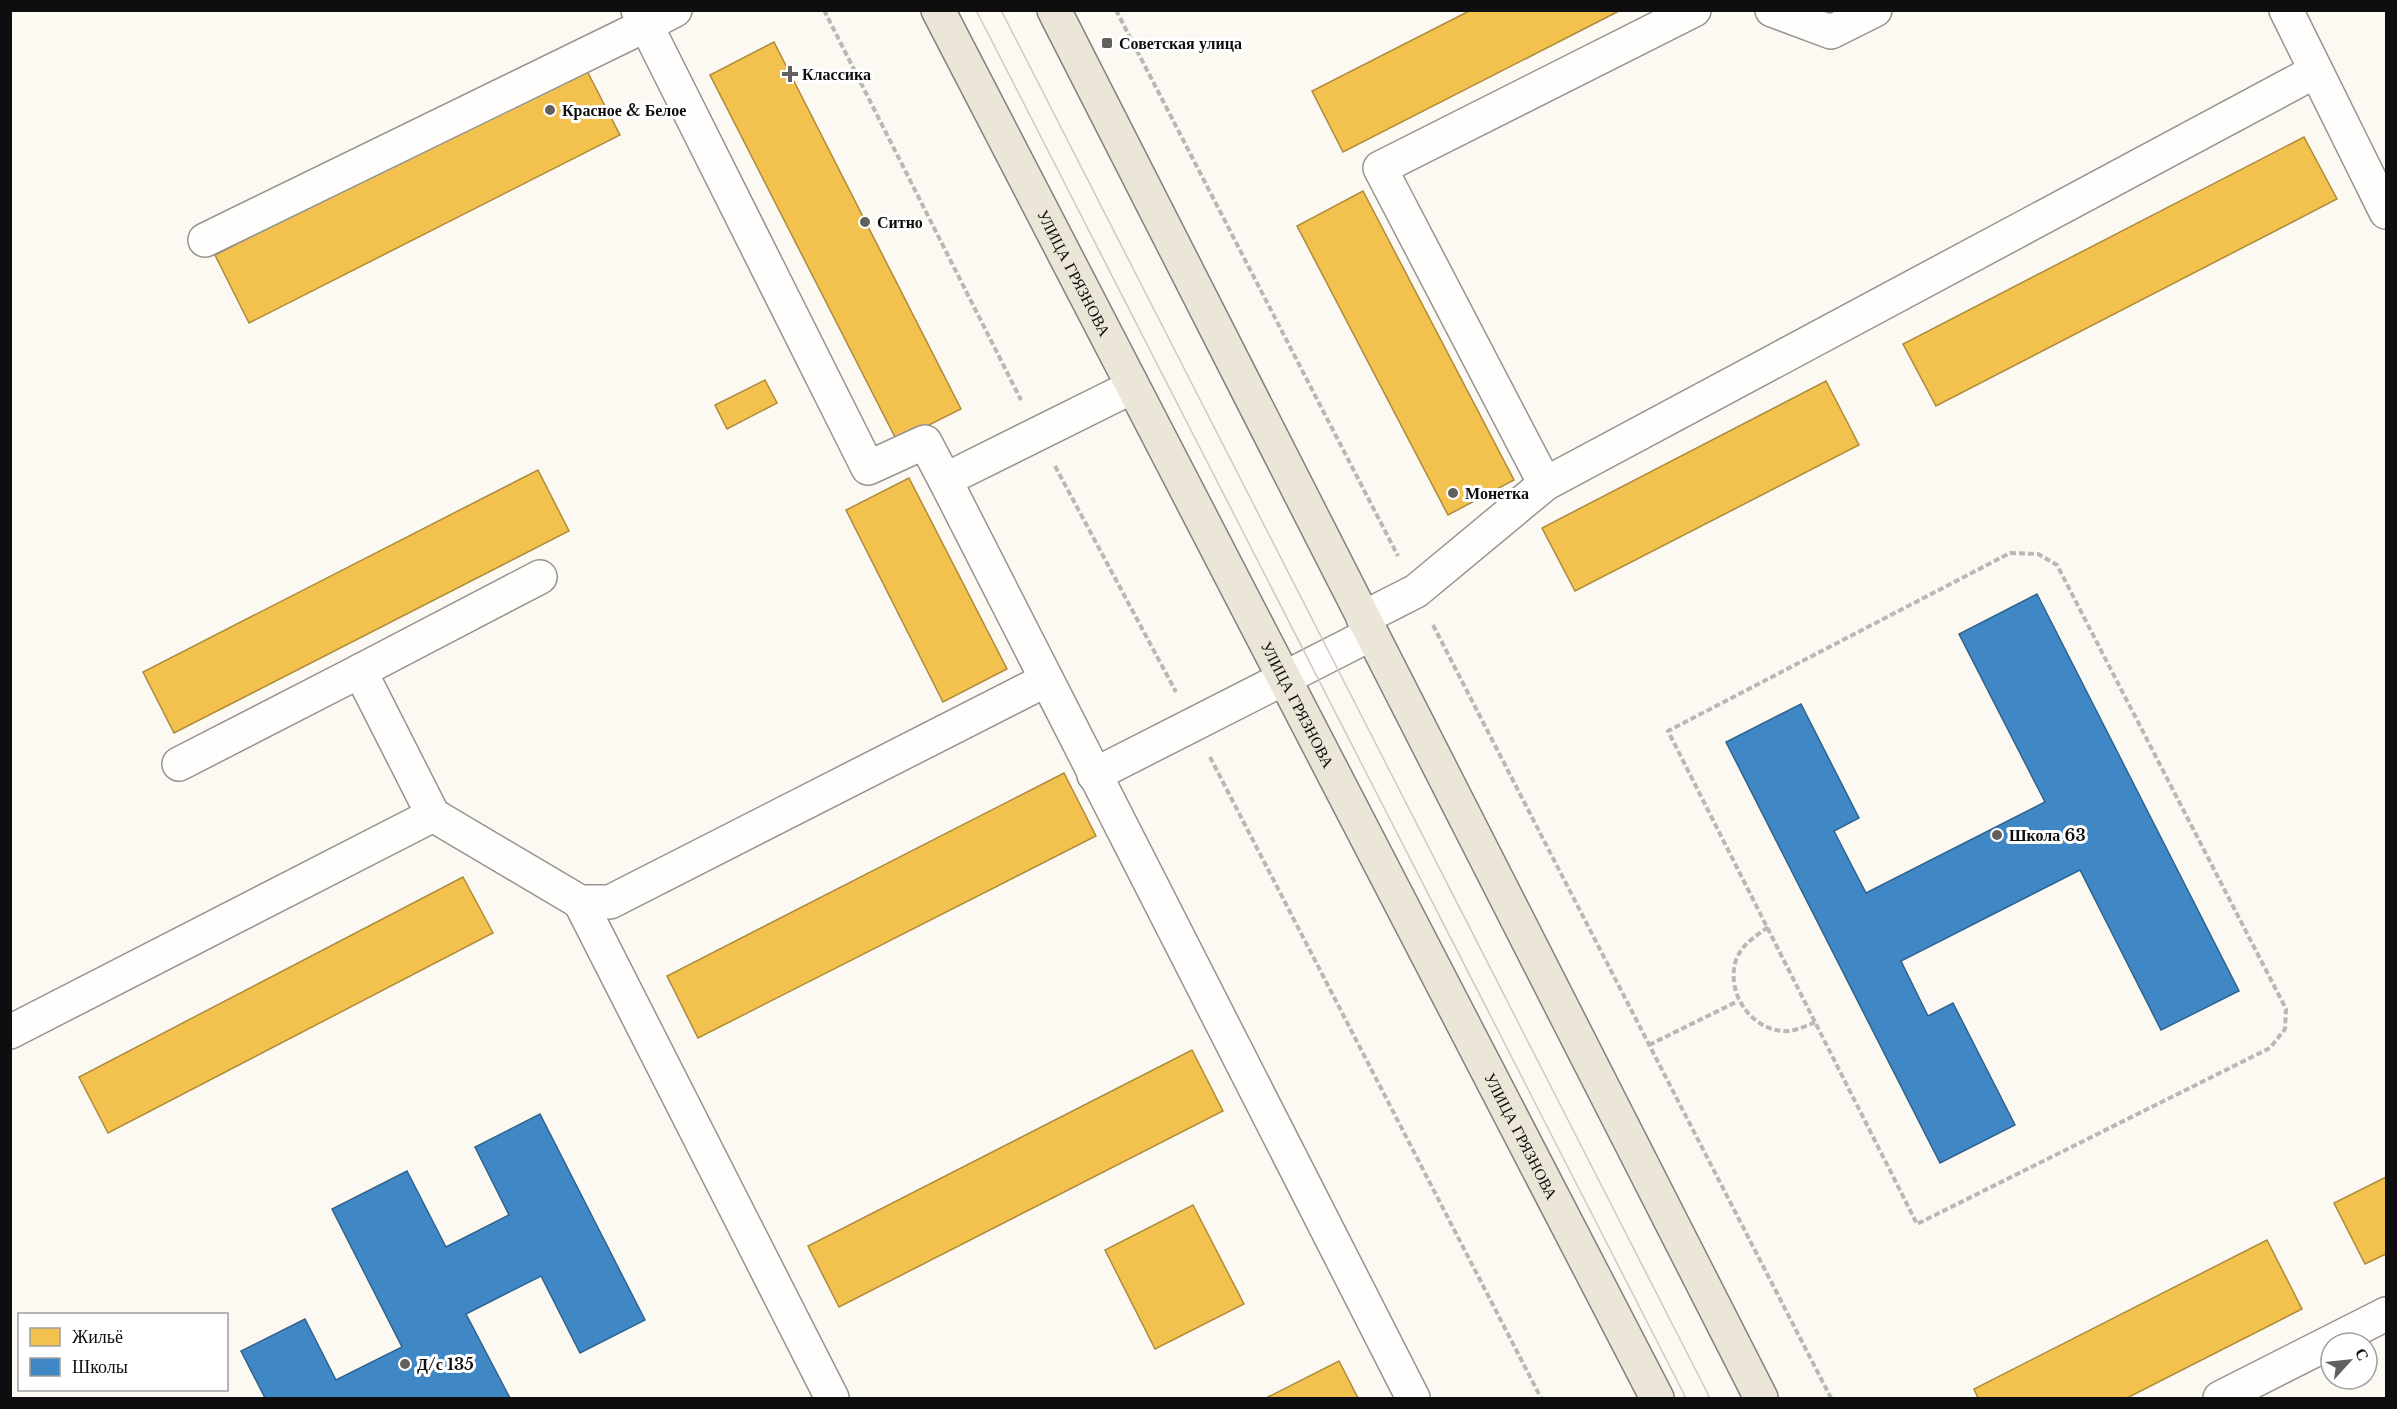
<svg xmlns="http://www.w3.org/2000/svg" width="2397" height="1409" font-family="'Libre Baskerville',serif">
	<rect width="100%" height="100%" fill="#fcf9f2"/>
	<!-- homes -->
	<g fill="#f2c14e" stroke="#ae8b3b" stroke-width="1.5">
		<path d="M1471,10H1621L1343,152L1312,91Z"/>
		<path d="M774,42L961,409L897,441L710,75Z"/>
		<path d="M585,67L620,135L249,323L215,255Z"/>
		<path d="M2304,137L2337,199L1936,406L1903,344Z"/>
		<path d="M1363,191L1514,480L1448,515L1297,226Z"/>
		<path d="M765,380L777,403L727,429L715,405Z"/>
		<path d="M1826,381L1859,445L1575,591L1542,528Z"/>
		<path d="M538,470L569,531L174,733L143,672Z"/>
		<path d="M909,478L1007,669L943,702L846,510Z"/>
		<path d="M1064,773L1096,836L698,1038L667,976Z"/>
		<path d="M463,877L493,933L108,1133L79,1077Z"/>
		<path d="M1192,1050L1223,1111L839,1307L808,1246Z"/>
		<path d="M2386,1177V1254L2365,1264L2334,1203Z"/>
		<path d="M1193,1205L1244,1304L1155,1349L1105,1250Z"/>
		<path d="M2267,1240L2302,1309L2127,1398H1978L1974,1389Z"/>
		<path d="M1339,1361L1358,1398H1266Z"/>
	</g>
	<!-- schools -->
	<g fill="#3f88c5" stroke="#30638e" stroke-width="1.5">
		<path d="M2037,594L2239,991L2161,1030L2080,870L1901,961L1928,1016L1953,1003L2015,1125L1940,1163L1726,742L1801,704L1859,818L1834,831L1866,893L2045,802L1959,634Z"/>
		<path d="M540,1114L645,1320L580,1353L541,1276L466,1314L510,1398H265L241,1351L305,1319L336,1380L402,1347L332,1209L407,1171L446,1247L509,1215L475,1147Z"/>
	</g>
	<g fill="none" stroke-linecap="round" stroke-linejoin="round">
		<!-- minor casing -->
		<g stroke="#959491" stroke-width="36">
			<g id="minor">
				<path d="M638,10L646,25L675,10"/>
				<path d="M1772,10L1831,32L1875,10"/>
				<path d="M2286,10L2386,212"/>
				<path d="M205,240L646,25L868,468L925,442L945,480"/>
				<path d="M1132,387L945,480L1413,1398"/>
				<path d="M1545,484L1380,168L1694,10"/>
				<path d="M1363,618L1416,591L1545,484L2316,71"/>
				<path d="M179,764L360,671"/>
				<path d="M1094,775L1371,634"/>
				<path d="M433,815L580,902H610L1046,680"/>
				<path d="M580,902L832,1398"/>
				<path d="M10,1032L433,815L360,671L540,577"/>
				<path d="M2220,1398L2386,1314"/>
			</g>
		</g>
		<!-- major casing -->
		<g stroke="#82817e" stroke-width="36">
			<g id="major">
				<path id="s1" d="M938,10L1657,1398"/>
				<path d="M1054,10L1761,1398"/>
			</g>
		</g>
		<!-- path -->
		<g stroke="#b8b8b6" stroke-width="4" stroke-dasharray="6 3" stroke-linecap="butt">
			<path d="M824,10L1021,400"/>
			<path d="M1116,10L1398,556"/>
			<path d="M1055,466L1176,692"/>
			<path d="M2010,553L2038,554L2057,565L2286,1009L2285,1029L2270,1048L1917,1224L1668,731Z"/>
			<path d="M1433,625L1831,1398"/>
			<path d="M1210,757L1541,1398"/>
			<path d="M1768,927C1755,937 1742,944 1736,960C1725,994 1753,1033 1789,1031C1798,1030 1808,1025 1816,1022"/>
			<path d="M1649,1045L1738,1001"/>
		</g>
		<!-- minor -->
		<use href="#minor" stroke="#fffefd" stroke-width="33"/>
		<!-- major -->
		<use href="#major" stroke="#ece6d9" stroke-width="33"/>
		<!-- tram -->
		<g stroke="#d7c5c6" stroke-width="1.5">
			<path d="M976,10L1686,1398"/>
			<path d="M1001,10L1710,1398"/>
		</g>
	</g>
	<!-- markers -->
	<g fill="#61605e" stroke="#fff" stroke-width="2">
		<rect x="1101" y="37" width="12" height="12" rx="3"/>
		<path d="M787 65h6v6h6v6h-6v6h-6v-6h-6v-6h6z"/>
		<circle cx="550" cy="110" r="6"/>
		<circle cx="865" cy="222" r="6"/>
		<circle cx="1453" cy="493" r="6"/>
		<circle cx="1997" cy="835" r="6"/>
		<circle cx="405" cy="1364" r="6"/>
	</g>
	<g text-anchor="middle" stroke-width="6" stroke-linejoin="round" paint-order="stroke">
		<!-- poi labels -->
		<g font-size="16" font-weight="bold" fill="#0e0e0e" stroke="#fff" text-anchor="start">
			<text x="1119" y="49">Советская улица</text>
			<text x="802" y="80">Классика</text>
			<text x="562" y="116">Красное &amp; Белое</text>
			<text x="877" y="228">Ситно</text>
			<text x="1465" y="499">Монетка</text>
			<text x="2009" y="841">Школа 63</text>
			<text x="417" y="1370">Д/с 135</text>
		</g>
		<!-- street labels -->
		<g font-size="16" fill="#0e0e0e" stroke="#fff">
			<text dy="6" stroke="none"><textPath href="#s1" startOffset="296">УЛИЦА ГРЯЗНОВА</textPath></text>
			<text dy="6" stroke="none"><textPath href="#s1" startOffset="782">УЛИЦА ГРЯЗНОВА</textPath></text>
			<text dy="6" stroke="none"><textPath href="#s1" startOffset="1268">УЛИЦА ГРЯЗНОВА</textPath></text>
		</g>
	</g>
	<!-- border -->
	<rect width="2397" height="1409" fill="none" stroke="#0e0e0e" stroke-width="24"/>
	<!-- legend -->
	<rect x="18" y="1313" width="210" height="78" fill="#ffffff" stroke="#9f9f9f" stroke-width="1.5"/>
	<rect x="30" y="1328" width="30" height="18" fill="#f2c14e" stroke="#9f9f9f" stroke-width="1.5"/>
	<text x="72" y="1343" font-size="18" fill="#0e0e0e">Жильё</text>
	<rect x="30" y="1358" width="30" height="18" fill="#3f88c5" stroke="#9f9f9f" stroke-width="1.5"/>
	<text x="72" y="1373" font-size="18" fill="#0e0e0e">Школы</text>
	<!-- north arrow -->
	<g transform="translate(2349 1361) rotate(63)"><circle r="28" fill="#ffffff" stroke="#9f9f9f" stroke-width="1.5"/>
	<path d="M0-4.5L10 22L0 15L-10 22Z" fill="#61605e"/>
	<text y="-9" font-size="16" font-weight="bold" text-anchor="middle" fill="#0e0e0e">С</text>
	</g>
</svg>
